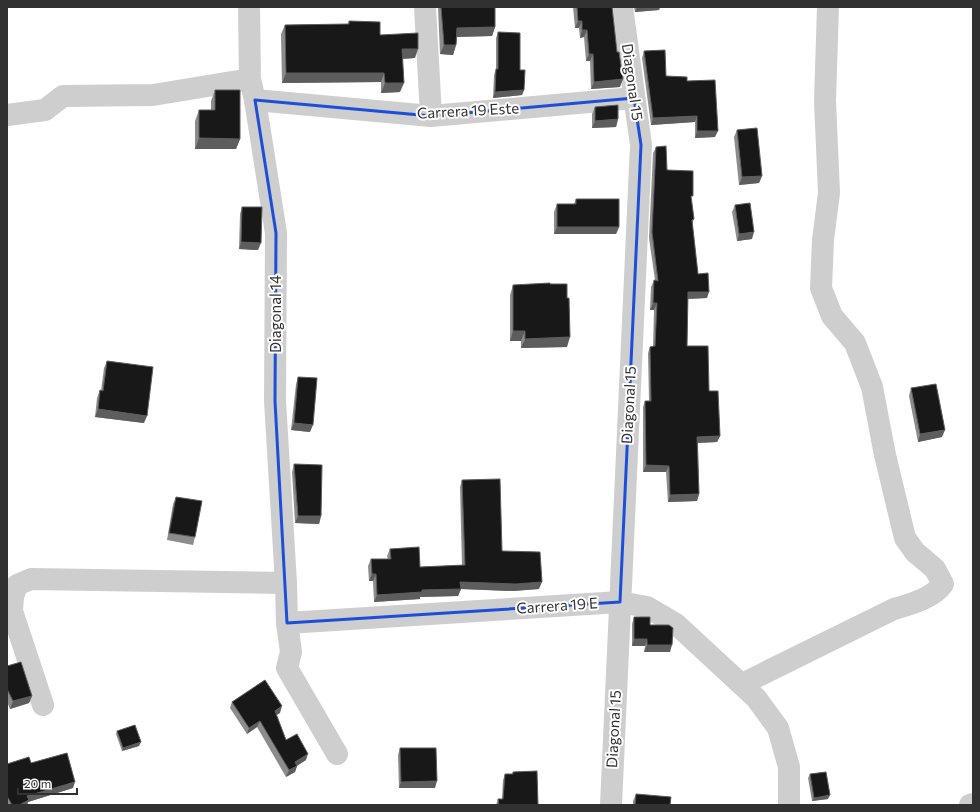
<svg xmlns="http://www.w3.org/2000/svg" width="980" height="812" font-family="Commissioner,sans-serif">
	<rect width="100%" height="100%" fill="#fff"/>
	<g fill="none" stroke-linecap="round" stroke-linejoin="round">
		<!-- street -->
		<g stroke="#cecece" stroke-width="22">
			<path d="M249,7L250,79L255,100L276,233L275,401L286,583L287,623L291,652L287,668L337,754"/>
			<path d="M425,7L431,116"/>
			<path d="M255,100L431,116L634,98"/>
			<path d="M7,115L45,110L63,96L153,95L250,79"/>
			<path d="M287,623L620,602L647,607L676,624L756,698L778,728L789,767V805"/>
			<path d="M742,684L894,609C911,604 933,598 943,584L935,569L915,552L905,538L885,455L872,387L855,343L832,316L821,288L823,240L829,193L825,101L828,7"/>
			<path d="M43,705L12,611L13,597L17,585L31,579L286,583"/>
			<path d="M611,805L641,145L622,7"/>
			<path d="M970,805L973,804"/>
		</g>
	</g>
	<!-- wall -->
	<g fill="#8c8c8c">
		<path d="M438,7H495V27L492,36L457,37L456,45L453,55L440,54Z"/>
		<path d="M573,7H612L620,87L591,89L590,61H586L584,37L580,38L579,28H575Z"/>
		<path d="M634,7H660L659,10L635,12Z"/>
		<path d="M349,21L380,35L415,58L403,59L400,92L381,93V82L282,83L281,34L285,25L348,24Z"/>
		<path d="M498,32L520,70L524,90L522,95L493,98L494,75L496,69V38Z"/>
		<path d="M644,51L666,76L687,81L715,137L695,138V122L651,125L642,58Z"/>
		<path d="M215,90L240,139L236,149H195V121L199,110H211V101Z"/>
		<path d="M595,107L618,119L616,127L592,128V114Z"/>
		<path d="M737,130L762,176L759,183L739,185L734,137Z"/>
		<path d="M656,147L667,170L691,201L694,219L692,224L698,274L707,298L688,299L687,346L709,391L720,436L717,442L698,443L699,494L697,501L668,502L666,472H643V407L645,401H649L648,353L650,347H653L654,310H650L651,287L654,280H655L649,238L653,153Z"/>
		<path d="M576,199L619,227L616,234H554V212L557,204H574Z"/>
		<path d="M735,205L752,239L737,241L732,212Z"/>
		<path d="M242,207L258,250L239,249L240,214Z"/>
		<path d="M513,285L567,347L521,348V341H510V295Z"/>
		<path d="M107,361L144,423L95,417L97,398L100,390L101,391L104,368Z"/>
		<path d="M298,377L310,432L291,430L296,384Z"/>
		<path d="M911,388L942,437L918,442L909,396Z"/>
		<path d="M294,464L321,516L319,524L295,523L292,472Z"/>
		<path d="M462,480L502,551L539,589L513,591L461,589L458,596L420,597V599L374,602L373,581H369L368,566L371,559H388L387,556L390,549L420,567L462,565L460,487Z"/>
		<path d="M176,497L195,537L193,545L167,540L173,504Z"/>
		<path d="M634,617L650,625L670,652H644L645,646H632V624Z"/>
		<path d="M7,666L32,696L29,703L10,709L7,702Z"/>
		<path d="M232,702L280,713L276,715L286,740L306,760L297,766L295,772L286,777L257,727L247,734L230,708Z"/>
		<path d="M117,731L139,746L122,751L116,734Z"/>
		<path d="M400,748L435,788H399L398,755Z"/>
		<path d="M31,763L73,788L28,802L27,805H7V764Z"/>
		<path d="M513,772L538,805H496L498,799H502L503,780L505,774H512Z"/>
		<path d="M810,774L828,799L812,801L808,778Z"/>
		<path d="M636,794L670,805H633V801Z"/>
	</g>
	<!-- shaded-wall -->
	<g fill="#5d5d5d">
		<path d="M637,7H660L659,10L635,12Z"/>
		<path d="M578,21H582L579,28H575Z"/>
		<path d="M495,27L492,36L454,37L457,28Z"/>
		<path d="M582,30H587L584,37L580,38Z"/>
		<path d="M444,45H456L453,55L440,54Z"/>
		<path d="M402,49H418L415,58L399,59Z"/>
		<path d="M589,54H593L590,61H586Z"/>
		<path d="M286,73H384L381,82L282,83Z"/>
		<path d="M623,79L620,87L591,89L594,82Z"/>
		<path d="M385,83H404L400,92L381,93Z"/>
		<path d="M524,90L522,95L493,98L495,92Z"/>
		<path d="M697,116L695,122L651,125L653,118Z"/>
		<path d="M618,119L616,127L592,128L595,121Z"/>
		<path d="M697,131H718L715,137L695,138Z"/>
		<path d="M199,138L240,139L236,149H195Z"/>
		<path d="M762,176L759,183L739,185L742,177Z"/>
		<path d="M557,227H619L616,234H554Z"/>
		<path d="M754,232L752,239L737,241L739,234Z"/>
		<path d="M241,242L261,243L258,250L239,249Z"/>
		<path d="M688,292H709L707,298L685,299Z"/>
		<path d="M653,303H657L654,310H650Z"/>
		<path d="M513,331H525L521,341H510Z"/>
		<path d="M570,337L567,347L521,348L525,339Z"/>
		<path d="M98,409L147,416L144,423L95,417Z"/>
		<path d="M294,423L313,425L310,432L291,430Z"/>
		<path d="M945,430L942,437L918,442L920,434Z"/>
		<path d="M720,436L717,442L695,443L697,437Z"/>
		<path d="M646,465L669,466L666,472H643Z"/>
		<path d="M699,494L697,501L668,502L670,495Z"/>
		<path d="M298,516H321L319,524L295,523Z"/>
		<path d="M372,574H376L373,581H369Z"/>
		<path d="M460,582H542L539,589L513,591L461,589L458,596L420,597V599L374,602L377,595L422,590Z"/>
		<path d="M634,639H647L645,646H632Z"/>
		<path d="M647,645H672L670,652H644Z"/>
		<path d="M32,696L29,703L10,709L13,701Z"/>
		<path d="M282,706L280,713L272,718L275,711Z"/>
		<path d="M260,721L257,727L247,734L249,728Z"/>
		<path d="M141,742L139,746L122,751L123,748Z"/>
		<path d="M308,754L306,760L293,768L295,762Z"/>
		<path d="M297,766L295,772L286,777L289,770Z"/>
		<path d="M437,781L435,788H399L401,782Z"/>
		<path d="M75,782L73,788L28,802L27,805H19L27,796Z"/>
		<path d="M830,795L828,799L812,801L814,798Z"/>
	</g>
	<!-- building -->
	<g fill="#181818" stroke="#5d5d5d">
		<path d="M441,7H495V27L457,28L456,45H444Z"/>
		<path d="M577,7H612L617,52H619L623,79L594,82L593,54H589L587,30H582V21H578Z"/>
		<path d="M349,21L380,22V35L418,33V49H402L404,83H385L384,73H286L285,25L349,24Z"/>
		<path d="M498,32L520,33V70H525L524,90L495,92L496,69H498Z"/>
		<path d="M665,50L666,76L687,77V81L715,80L718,131H697V116L653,118L644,51Z"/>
		<path d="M215,90H240V139L199,138V110H215Z"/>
		<path d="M618,105V119L595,121V107Z"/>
		<path d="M757,128L762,176L742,177L737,130Z"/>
		<path d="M666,146L667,170L693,171V196H691L694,219L692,220L698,274L708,273L709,292H688L687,346H708L709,391H718L720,436L697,437L699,494L670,495L669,466L646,465L645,401H651L650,347L655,346L657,303H653L654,280L658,281L652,232L656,147Z"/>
		<path d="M576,199H619V227H557V204H576Z"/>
		<path d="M750,203L754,232L739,234L735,205Z"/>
		<path d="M242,207H262L261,243L241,242Z"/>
		<path d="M550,283V284H567V298H569L570,337L525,339V331H513V285Z"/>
		<path d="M107,361L153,367L147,416L98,409L100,390L103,391Z"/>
		<path d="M298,377L317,378L313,425L294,423Z"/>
		<path d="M936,384L945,430L920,434L911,388Z"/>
		<path d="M294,464L322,465L321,516H298Z"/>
		<path d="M500,479L502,551L540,552L542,582L516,584L460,582L461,589L422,590V592L377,595L376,574H372L371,559H391L390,549L419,547L420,567L465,565L462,480Z"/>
		<path d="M176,497L202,501L195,537L169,533Z"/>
		<path d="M634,617H650V625H669L673,628L672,645H647V639H634Z"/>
		<path d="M21,662L32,696L13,701L7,689V666Z"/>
		<path d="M265,680L282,706L275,711L286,740L297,734L308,754L295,762L297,766L289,770L260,721L249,728L232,702Z"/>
		<path d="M135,725L141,742L123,748L117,731Z"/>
		<path d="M400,748H436L437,781L401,782Z"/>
		<path d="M67,753L75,782L27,796L29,800L19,805H12L7,796V764L29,757L31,763Z"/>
		<path d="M537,771L538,805H499L498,799H503L505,774H513V772Z"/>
		<path d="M826,772L830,795L814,798L810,774Z"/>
		<path d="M636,794L671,797L670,805H635Z"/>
	</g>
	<!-- marked area -->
	<path fill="none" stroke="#1d4ed8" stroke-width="3" stroke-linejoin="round" d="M634,98L641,145L620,602L287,623L275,401L276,233L255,100L431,116Z"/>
	<g text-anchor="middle" stroke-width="4" stroke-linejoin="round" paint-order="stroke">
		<!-- street labels -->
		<g font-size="15" fill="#313131" stroke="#fff">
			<text transform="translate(632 82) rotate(82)" y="5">Diagonal 15</text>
			<text transform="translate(468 111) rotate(-3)" y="5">Carrera 19 Este</text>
			<text transform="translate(276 314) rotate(-90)" y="5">Diagonal 14</text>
			<text transform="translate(629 405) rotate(-87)" y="5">Diagonal 15</text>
			<text transform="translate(557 606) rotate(-4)" y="5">Carrera 19 E</text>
			<text transform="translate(614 729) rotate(-87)" y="5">Diagonal 15</text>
		</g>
	</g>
	<!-- border -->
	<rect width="980" height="812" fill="none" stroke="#313131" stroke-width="16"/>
	<!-- scale -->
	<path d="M18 788v6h59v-6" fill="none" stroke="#313131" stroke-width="2"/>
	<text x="24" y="788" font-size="12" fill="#313131" stroke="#ffffff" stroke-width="3" paint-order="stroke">20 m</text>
</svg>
